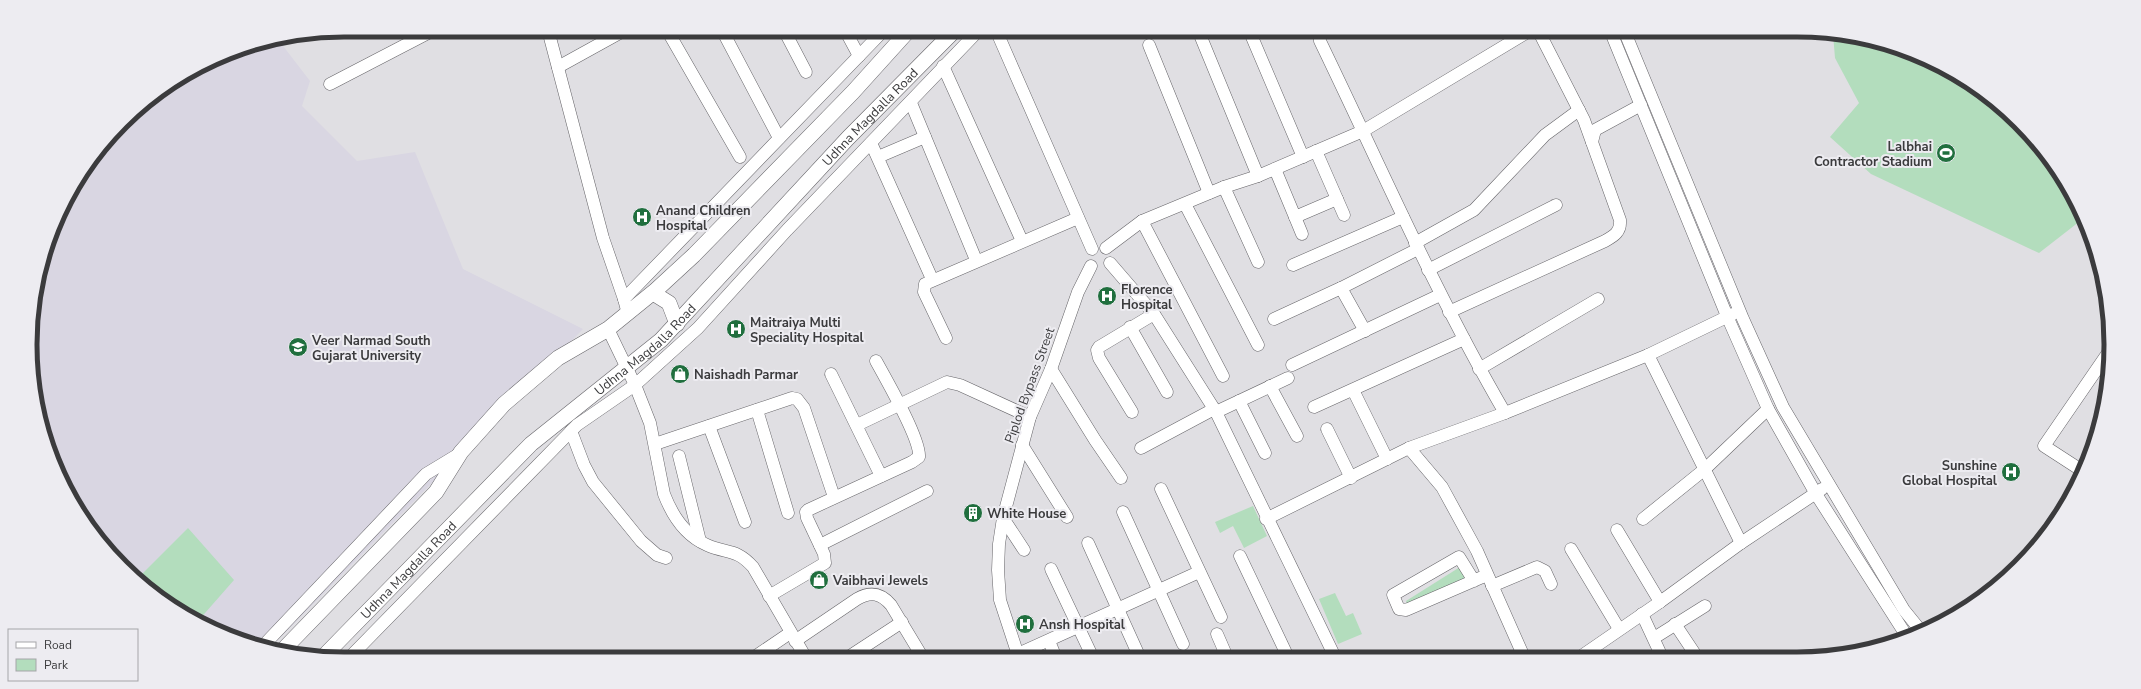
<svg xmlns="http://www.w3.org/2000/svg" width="2141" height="689" font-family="'Nunito Sans',sans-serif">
	<rect width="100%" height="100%" fill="#e0dfe3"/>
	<!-- built -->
	<path fill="#d9d6e2" d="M277,38L310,81L302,106L357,161L415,152L463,269L583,329L269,649L224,635L170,606L122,567L83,519L41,426L31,365L33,304L63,205L95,153L137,108L224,54Z"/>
	<!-- green -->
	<g fill="#b3ddbd">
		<path d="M1833,34C1914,42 1988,84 2039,147C2045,154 2053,162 2058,170C2068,185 2075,203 2084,218L2039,253L1871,174L1830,137L1859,103L1835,58Z"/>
		<path d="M1253,506L1267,536L1244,548L1233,526L1220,533L1215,522Z"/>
		<path d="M188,528L234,580L198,621L172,607L173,601L163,592L155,594L138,578Z"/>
		<path d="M1460,567L1466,581L1410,611L1406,601Z"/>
		<path d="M1335,593L1346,616L1353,613L1362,634L1338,644L1319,599Z"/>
	</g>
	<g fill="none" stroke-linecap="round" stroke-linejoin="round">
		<!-- minor casing -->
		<g stroke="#666569" stroke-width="13">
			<g id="minor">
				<path d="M548,30L603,238L624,299"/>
				<path d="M667,30L740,157"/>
				<path d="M722,30L779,138"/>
				<path d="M784,30L806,72"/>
				<path d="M845,30L859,56"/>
				<path d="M996,30L1092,249"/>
				<path d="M1198,30L1258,176"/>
				<path d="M1249,30L1303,157"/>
				<path d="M1319,30L1320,41C1380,165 1435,293 1505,413"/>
				<path d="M1610,30L1727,316L1768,409L1816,494L1906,635"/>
				<path d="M1624,30L1743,319L1783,407L1904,610L1921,631"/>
				<path d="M1149,45L1209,193"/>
				<path d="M943,66L1022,241"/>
				<path d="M558,67L625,30"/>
				<path d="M330,84L434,30"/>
				<path d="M911,103L976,260"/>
				<path d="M1592,142L1595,130L1641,105"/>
				<path d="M871,143L932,279"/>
				<path d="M1316,151L1344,215"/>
				<path d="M878,157L925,137"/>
				<path d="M1275,169L1295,217L1337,199"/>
				<path d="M1224,187L1258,262"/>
				<path d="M1185,204L1258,345"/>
				<path d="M1295,217L1302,234"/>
				<path d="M1142,221L1223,376"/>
				<path d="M1415,243L1474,210L1545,135L1579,110"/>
				<path d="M1106,248L1142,221L1224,187L1258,176L1363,131L1531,30"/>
				<path d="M1110,263L1154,314L1216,412L1335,657"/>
				<path d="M1293,265L1403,217"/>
				<path d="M1428,270L1556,205"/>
				<path d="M1341,288L1365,331"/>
				<path d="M1449,312L1605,241C1614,236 1621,232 1620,220L1584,120L1538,30"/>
				<path d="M628,314L624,299L884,30"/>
				<path d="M1274,319L1341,288L1418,249"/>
				<path d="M1130,327L1167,392"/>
				<path d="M608,329L635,385L650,423L664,494C672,515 686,536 707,545C727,554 736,548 753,567L806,658"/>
				<path d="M946,338L924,292L925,284L1078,218"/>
				<path d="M1648,355L1741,543"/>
				<path d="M1292,365L1440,295"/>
				<path d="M1051,369L1095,440L1121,478"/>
				<path d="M1479,369L1598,299"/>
				<path d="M831,374L881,476"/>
				<path d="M1270,386L1297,436"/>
				<path d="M1353,390L1387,459"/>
				<path d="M1239,401L1265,453"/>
				<path d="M1314,407L1464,339"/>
				<path d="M757,410L788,513"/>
				<path d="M1132,412L1099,358L1097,350L1099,347L1154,314"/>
				<path d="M1216,412L1288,378"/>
				<path d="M857,425L947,382L960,385L1030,417"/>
				<path d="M709,426L745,522"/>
				<path d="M1327,429L1351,478"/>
				<path d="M571,431L584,465L593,482L641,541L657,555L666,558"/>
				<path d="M655,444L792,398L797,399L804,408L834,497"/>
				<path d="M1022,445L1067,517"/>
				<path d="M1141,448L1214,409"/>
				<path d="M1409,448L1442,487L1477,551L1524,657"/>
				<path d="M679,456L700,541"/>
				<path d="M2081,470L2044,446L2110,350"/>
				<path d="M1161,489L1221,617"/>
				<path d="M1123,512L1183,644"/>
				<path d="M1003,518L1024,550"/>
				<path d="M1266,519L1409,448L1505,413L1648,355L1733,314"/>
				<path d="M1643,519L1705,469L1768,409"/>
				<path d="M1617,530L1660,602"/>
				<path d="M1088,543L1140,658"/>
				<path d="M820,545L927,491"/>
				<path d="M1571,549L1619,629"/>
				<path d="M1240,556L1288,657"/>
				<path d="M1051,569L1093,658"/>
				<path d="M1474,581L1459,557L1393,595L1399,609L1406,610L1487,575"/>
				<path d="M1492,586L1537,567L1545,571L1551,584"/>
				<path d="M769,596L825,563L824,554L807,518L806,512L808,510L912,462L919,457C921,440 886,379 876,361"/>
				<path d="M1642,614L1662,657"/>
				<path d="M1675,624L1697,657"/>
				<path d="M1217,634L1227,657"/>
				<path d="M1654,638L1705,606"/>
				<path d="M795,641L857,599C871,591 881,593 891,605L923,658"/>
				<path d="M1049,641L1056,658"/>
				<path d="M262,647L426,474L459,454"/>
				<path d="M1018,654L1199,572"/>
				<path d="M1580,657L1660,602L1741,543L1822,489"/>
				<path d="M753,658L790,633"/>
				<path d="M847,658L902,622"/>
				<path d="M1019,658L1000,600L998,570L999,544L1003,518L1030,417L1051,369L1078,292L1091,266"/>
				<path d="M348,659L577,425L635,385L698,328L787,230L979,30"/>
			</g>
		</g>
		<!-- major casing -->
		<g stroke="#666569" stroke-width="16">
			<g id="major">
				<path d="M653,293L669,303L677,324"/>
				<path d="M281,652L436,492L461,452L504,404L558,358L608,329L656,290L694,255L853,92L909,30"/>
				<path id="s1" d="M323,657L531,444L661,340L848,138L955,30"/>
			</g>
		</g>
		<!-- minor -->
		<use href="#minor" stroke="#fff" stroke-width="12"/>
		<!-- major -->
		<use href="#major" stroke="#fff" stroke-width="15"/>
	</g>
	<!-- icons -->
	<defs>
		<g id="stadium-disc" transform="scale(1)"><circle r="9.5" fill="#206f3e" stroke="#edecf1"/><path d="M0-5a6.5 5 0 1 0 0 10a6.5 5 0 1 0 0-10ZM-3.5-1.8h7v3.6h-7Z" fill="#fff"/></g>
		<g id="hospital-disc" transform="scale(1)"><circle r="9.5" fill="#206f3e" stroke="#edecf1"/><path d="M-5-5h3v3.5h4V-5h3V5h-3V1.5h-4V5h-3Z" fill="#fff"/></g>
		<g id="university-disc" transform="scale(1)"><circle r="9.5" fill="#206f3e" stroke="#edecf1"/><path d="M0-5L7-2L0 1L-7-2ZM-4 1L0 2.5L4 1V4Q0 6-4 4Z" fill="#fff"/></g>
		<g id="shop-disc" transform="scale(1)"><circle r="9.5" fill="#206f3e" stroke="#edecf1"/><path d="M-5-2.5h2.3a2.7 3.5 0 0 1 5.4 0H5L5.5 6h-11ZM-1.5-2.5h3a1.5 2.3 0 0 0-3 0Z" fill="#fff"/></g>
		<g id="building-disc" transform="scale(1)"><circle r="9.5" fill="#206f3e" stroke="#edecf1"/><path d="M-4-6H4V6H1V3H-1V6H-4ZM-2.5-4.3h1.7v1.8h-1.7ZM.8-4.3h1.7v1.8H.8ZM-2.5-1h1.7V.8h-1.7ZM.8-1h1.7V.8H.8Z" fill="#fff"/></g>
	</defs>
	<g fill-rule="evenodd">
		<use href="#stadium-disc" x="1946" y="153"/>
		<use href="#hospital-disc" x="642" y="217"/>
		<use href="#hospital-disc" x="1107" y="296"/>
		<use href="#hospital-disc" x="736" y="329"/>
		<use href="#university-disc" x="298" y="347"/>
		<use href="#shop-disc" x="680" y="374"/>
		<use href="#hospital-disc" x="2011" y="472"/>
		<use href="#building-disc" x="973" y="513"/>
		<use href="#shop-disc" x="819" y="580"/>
		<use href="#hospital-disc" x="1025" y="624"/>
	</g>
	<g text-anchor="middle" stroke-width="4" stroke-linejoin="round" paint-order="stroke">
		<!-- street labels -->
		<g font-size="13" fill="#3b3b3d" stroke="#edecf1">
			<text dy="5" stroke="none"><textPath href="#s1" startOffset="770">Udhna Magdalla Road</textPath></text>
			<text dy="5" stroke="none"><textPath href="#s1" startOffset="446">Udhna Magdalla Road</textPath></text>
			<text transform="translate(1029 385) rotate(-70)" y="5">Piplod Bypass Street</text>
			<text dy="5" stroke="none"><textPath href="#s1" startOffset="122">Udhna Magdalla Road</textPath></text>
		</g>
		<!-- poi labels -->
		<g font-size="13" font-weight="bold" fill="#3b3b3d" stroke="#edecf1" text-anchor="start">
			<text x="1932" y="151" text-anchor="end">Lalbhai<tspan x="1932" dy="15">Contractor Stadium</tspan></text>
			<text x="656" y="215">Anand Children<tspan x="656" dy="15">Hospital</tspan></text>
			<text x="1121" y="294">Florence<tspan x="1121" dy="15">Hospital</tspan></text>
			<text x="750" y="327">Maitraiya Multi<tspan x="750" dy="15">Speciality Hospital</tspan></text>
			<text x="312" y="345">Veer Narmad South<tspan x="312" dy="15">Gujarat University</tspan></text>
			<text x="694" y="379">Naishadh Parmar</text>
			<text x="1997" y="470" text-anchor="end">Sunshine<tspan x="1997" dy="15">Global Hospital</tspan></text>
			<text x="987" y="518">White House</text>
			<text x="833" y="585">Vaibhavi Jewels</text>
			<text x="1039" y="629">Ansh Hospital</text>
		</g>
	</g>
	<!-- crop -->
	<path d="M0 0H2141V689H0ZM344 37H1797A307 307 0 0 1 2104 344V345A307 307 0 0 1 1797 652H344A307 307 0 0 1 37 345V344A307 307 0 0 1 344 37Z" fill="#edecf1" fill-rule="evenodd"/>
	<path fill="none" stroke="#3b3b3d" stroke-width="5" d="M344 37H1797A307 307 0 0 1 2104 344V345A307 307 0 0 1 1797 652H344A307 307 0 0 1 37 345V344A307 307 0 0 1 344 37Z"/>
	<!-- legend -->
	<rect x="8" y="629" width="130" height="52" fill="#edecf1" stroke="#a6a5a9"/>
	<rect x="16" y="642" width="20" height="6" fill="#ffffff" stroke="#a6a5a9"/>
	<text x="44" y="649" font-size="12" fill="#3b3b3d">Road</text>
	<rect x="16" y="659" width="20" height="12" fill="#b3ddbd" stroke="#a6a5a9"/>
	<text x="44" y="669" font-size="12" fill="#3b3b3d">Park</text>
</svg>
